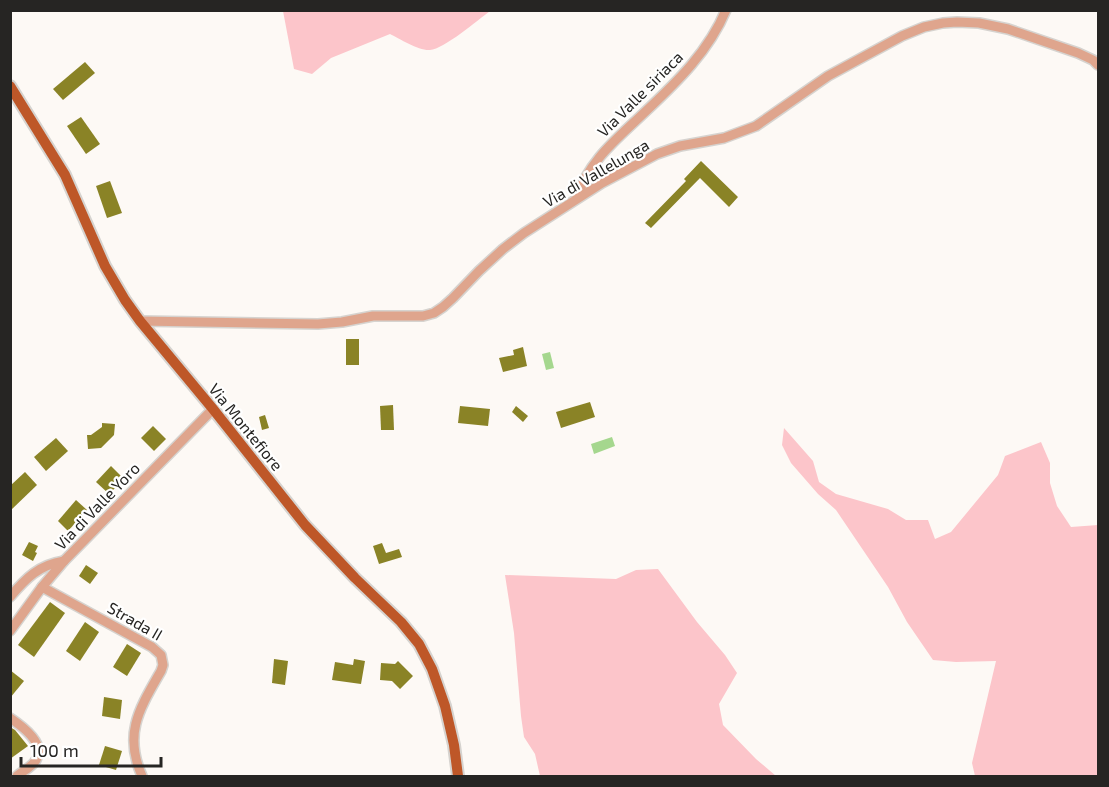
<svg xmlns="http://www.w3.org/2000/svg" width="1109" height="787" font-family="'Exo 2',sans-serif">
	<rect width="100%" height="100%" fill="#fdf9f5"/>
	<!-- green -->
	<g fill="#fcc5ca">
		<path d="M283,11V10L490,11C478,20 444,49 430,50C419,51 400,39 390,34L331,58L312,74L294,69Z"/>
		<path d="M784,428L813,461L819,482L836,494L888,509L906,520H928L935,539L951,532L998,475L1005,456L1041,442L1050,463V483L1057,506L1071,527L1098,525V776H975L972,763L996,661L956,662L933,660L907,622L888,587L836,510L818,494L791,463L782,445Z"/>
		<path d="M658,569L697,622L725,655L737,673L719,704L723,725L756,759L776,776H540L535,754L524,737L521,716L514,633L505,575L616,579L636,570Z"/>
	</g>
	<!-- water -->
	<g fill="#a5d78e">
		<path d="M550,352L554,368L546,370L542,354Z"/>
		<path d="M612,437L615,446L594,454L591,444Z"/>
	</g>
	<!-- building -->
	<g fill="#8a8326">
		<path d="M85,62L95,73L63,100L53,89Z"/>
		<path d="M81,117L100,144L86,154L67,126Z"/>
		<path d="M701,161L738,197L729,207L700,178L651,228L645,223L686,181L684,179Z"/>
		<path d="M110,181L122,213L107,218L96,186Z"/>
		<rect x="346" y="339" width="13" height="26"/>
		<path d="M523,347L527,366L503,372L499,358L514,355L513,350Z"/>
		<path d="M590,402L595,417L561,428L556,412Z"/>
		<path d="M393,405L394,430H381L380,406Z"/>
		<path d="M460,406L490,409L488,426L458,423Z"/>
		<path d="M516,406L528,416L523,422L512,412Z"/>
		<path d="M265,415L269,428L262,430L259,417Z"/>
		<path d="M102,423L115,424L114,435L101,448L88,449L87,435H91L102,427Z"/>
		<path d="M153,426L166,439L154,451L141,438Z"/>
		<path d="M56,438L68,451L46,471L34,457Z"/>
		<path d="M111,466L124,479L109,494L96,482Z"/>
		<path d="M25,472L37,485L10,511V486Z"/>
		<path d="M76,500L87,510L68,531L58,521Z"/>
		<path d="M29,542L38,546L35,552L37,553L33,561L22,555Z"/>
		<path d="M382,543L386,553L399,549L402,557L379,564L373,546Z"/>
		<path d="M86,565L98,573L90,584L79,576Z"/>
		<path d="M50,602L65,613L34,657L18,645Z"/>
		<path d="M85,622L99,632L80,661L66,651Z"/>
		<path d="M127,644L141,653L127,676L113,667Z"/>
		<path d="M274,659L288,661L285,685L272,683Z"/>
		<path d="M354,659L365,661L361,684L332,680L335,662L353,665Z"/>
		<path d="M398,661L413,676L400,689L392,681L380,680L381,663L395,664Z"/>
		<path d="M10,670L24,681L10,698Z"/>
		<path d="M104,697L122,700L120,719L102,716Z"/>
		<path d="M10,727L15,730L28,746L10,759Z"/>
		<path d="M105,746L122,751L116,770L99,765Z"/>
	</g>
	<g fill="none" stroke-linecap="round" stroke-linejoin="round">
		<!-- minor casing -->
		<g stroke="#d6d3cf" stroke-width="12">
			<g id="minor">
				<path d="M577,198C588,161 618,138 645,112C677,82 709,51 726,10"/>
				<path d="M140,321L318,324L342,322L373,316H423L434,313L443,307L453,298L479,271L503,249L524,233L602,183L657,154L680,146L724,138L756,126L828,76L902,36L924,27L943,23L957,22L979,23L1008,29L1078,53L1093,60L1098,65"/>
				<path d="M42,587L152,647L161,655L163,665L161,671C140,708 123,733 142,776"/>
				<path d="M10,597C26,578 39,565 64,561"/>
				<path d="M10,631L42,587L64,561L213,409"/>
				<path d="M10,718C22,726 46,744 36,760C32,767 23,771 17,776"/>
			</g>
		</g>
		<!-- major casing -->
		<g stroke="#d6d3cf" stroke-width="14">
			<path id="major" d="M10,86L65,175L105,266L125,300L140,321L213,409L305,525L355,578L401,622L419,644L432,669L445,706L454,745L458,776"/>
		</g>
		<!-- minor -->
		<use href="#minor" stroke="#dfa58d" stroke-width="9"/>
		<!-- major -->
		<use href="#major" stroke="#be5728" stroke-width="10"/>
	</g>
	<g text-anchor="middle" stroke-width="4.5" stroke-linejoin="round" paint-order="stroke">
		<!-- street labels -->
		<g font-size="16" fill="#262523" stroke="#fff">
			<text transform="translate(640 94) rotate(-45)" y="6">Via Valle siriaca</text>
			<text transform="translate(596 173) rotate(-30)" y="6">Via di Vallelunga</text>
			<text transform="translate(246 427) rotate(51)" y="6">Via Montefiore</text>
			<text transform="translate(97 506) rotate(-46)" y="6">Via di Valle Yoro</text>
			<text transform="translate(135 621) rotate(30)" y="6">Strada II</text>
		</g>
	</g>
	<!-- border -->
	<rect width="1109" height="787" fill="none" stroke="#262523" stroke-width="24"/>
	<!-- scale -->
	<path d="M21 757v9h140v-9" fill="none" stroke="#262523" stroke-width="3"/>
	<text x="30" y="757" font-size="18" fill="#262523" stroke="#ffffff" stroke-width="4.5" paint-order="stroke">100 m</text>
</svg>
